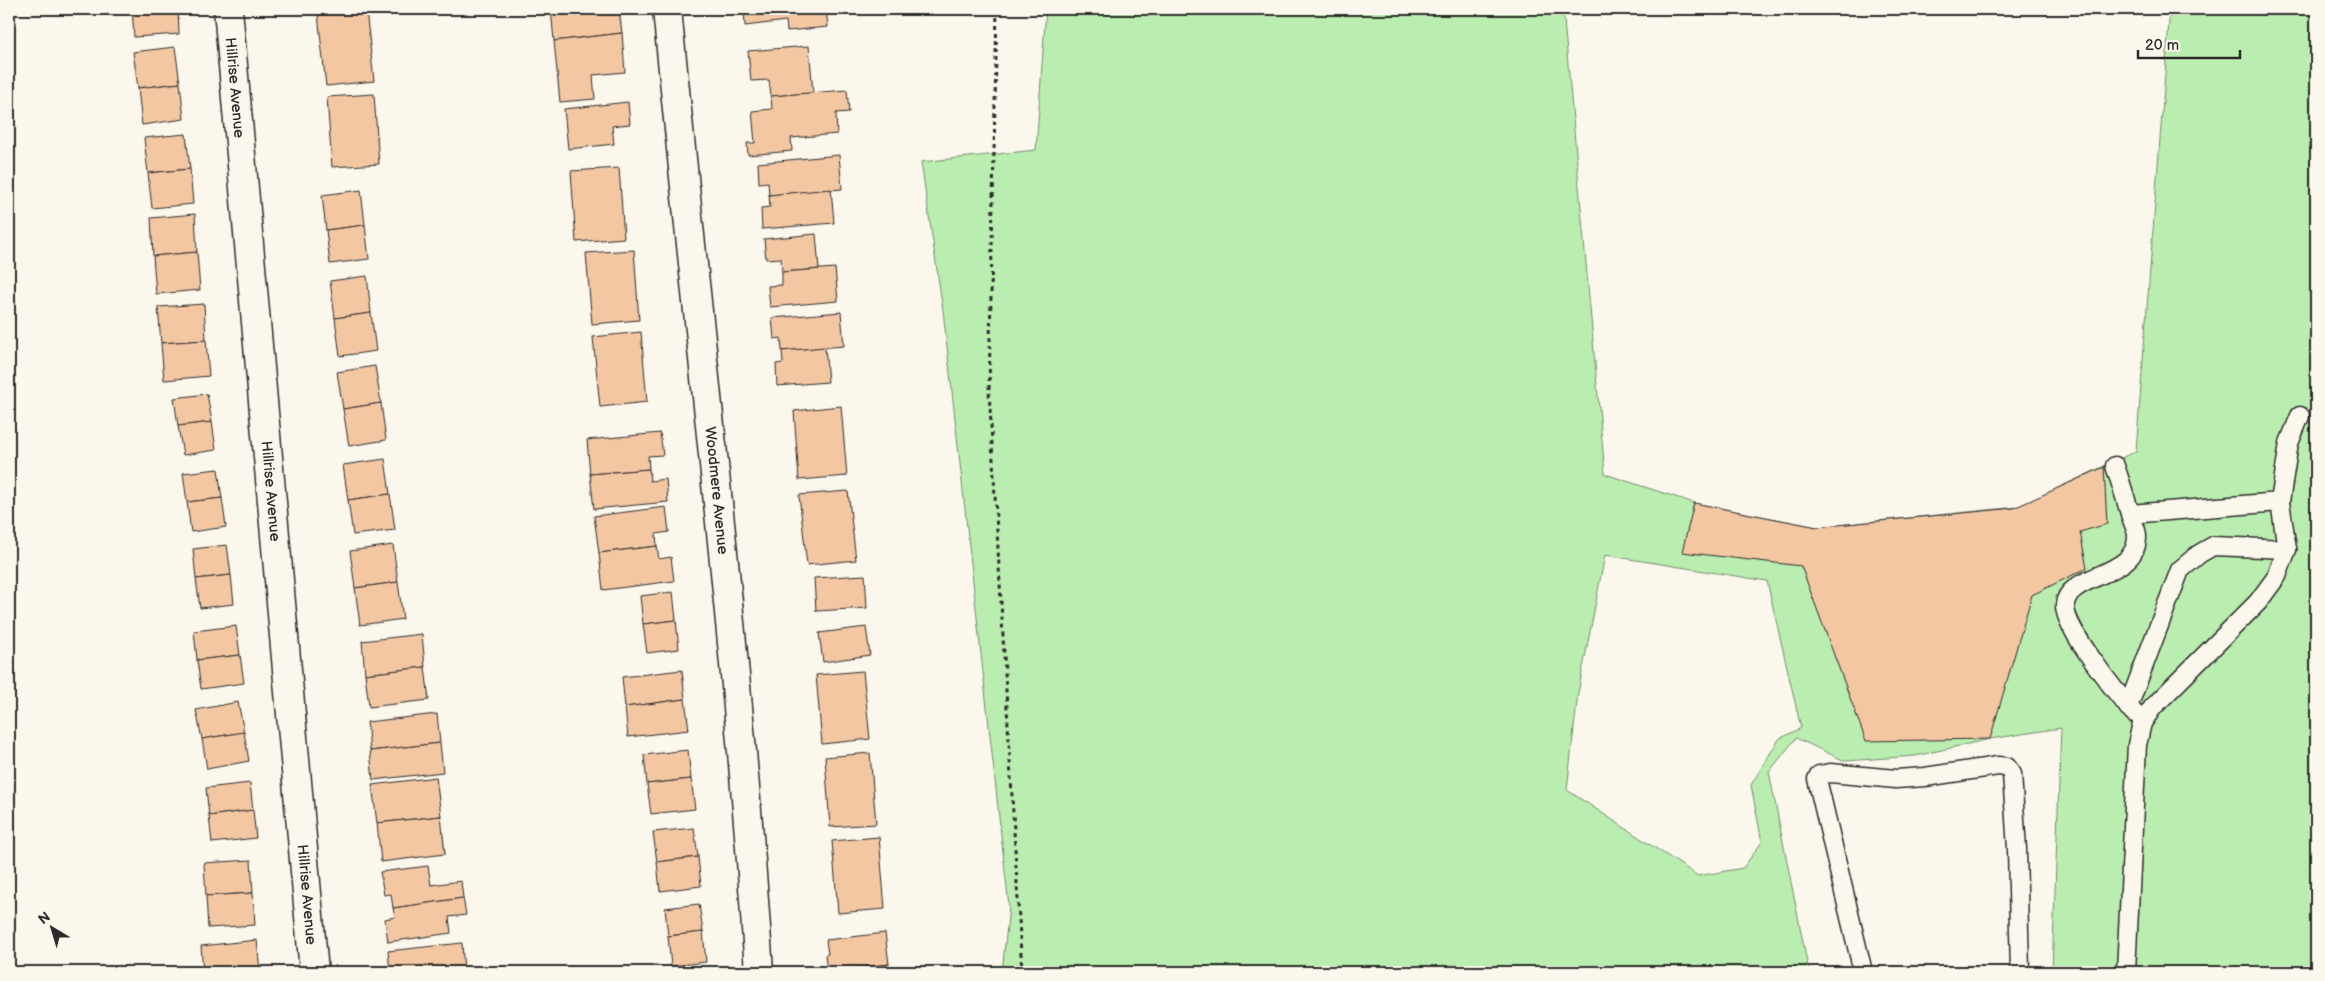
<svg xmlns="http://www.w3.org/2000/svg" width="2325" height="981" font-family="'Balsamiq Sans',sans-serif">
	<rect width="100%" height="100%" fill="#fbf7ec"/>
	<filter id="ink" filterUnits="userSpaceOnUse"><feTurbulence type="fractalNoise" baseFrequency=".02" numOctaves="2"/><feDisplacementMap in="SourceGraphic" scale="10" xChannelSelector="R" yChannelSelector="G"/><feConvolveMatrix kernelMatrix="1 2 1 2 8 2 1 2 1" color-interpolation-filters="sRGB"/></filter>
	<g filter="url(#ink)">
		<!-- green -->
		<path fill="#baeeb0" stroke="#728c6e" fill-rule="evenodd" d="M1046,9H1563L1605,474L1694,503L1817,527L2018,507L2136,451L2170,9H2316V972H2052L2061,728L1990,739L1915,756L1845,761L1796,738L1769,772L1809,972H1002L1009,907L943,310L921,162L1036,150ZM1605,555L1767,581L1801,728L1779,739L1751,785L1762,842L1743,868L1698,876L1567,790L1578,693Z"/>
		<!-- building -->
		<g fill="#f4c7a3" stroke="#2b2b2b">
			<path d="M132,9H178L179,34L134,37Z"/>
			<path d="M551,9H619L622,33L554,41Z"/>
			<path d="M744,9H826L828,27L787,31L786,21L745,26Z"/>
			<path d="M366,10L374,81L326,86L318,15Z"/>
			<path d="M622,33L625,72L593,75L595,99L560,102L554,41Z"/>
			<path d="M809,46L813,93L771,96L769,80L751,81L748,51Z"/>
			<path d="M175,47L180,83L138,88L133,52Z"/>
			<path d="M180,83L184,119L142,125L138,88Z"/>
			<path d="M847,90L849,112L836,113L837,134L791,138L792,151L748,155L747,143H755L752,111L772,109L771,96Z"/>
			<path d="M374,94L379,164L332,167L327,97Z"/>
			<path d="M628,102L630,124L612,126L614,144L568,149L564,109Z"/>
			<path d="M186,134L190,169L148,173L144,138Z"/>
			<path d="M839,155L842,189L769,195L768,182L759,183L758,163Z"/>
			<path d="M619,168L624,238L576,242L571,171Z"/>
			<path d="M190,169L193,204L152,208L148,173Z"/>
			<path d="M831,189L834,223L762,229L761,208L770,207L769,195Z"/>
			<path d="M361,190L365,225L326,230L322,195Z"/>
			<path d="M195,214L197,252L153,256L151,218Z"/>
			<path d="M365,225L369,259L330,264L326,230Z"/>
			<path d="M816,234L819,269L782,272L781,258L766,259L764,239Z"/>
			<path d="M634,250L639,320L592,324L586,253Z"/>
			<path d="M197,252L200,290L156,294L153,256Z"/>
			<path d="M835,268L838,301L770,307L768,286L782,285V272Z"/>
			<path d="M367,276L371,313L335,318L330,281Z"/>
			<path d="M204,304L206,340L161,343L158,307Z"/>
			<path d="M841,312L844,346L782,351L781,338L774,339L772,318Z"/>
			<path d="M371,313L376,351L340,356L335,318Z"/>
			<path d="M641,332L647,402L600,407L593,337Z"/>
			<path d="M206,340L209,376L164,380L161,343Z"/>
			<path d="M825,347L828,382L777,386L776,364L783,363L782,351Z"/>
			<path d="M375,366L381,403L343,409L337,372Z"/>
			<path d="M207,394L212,422L178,426L174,398Z"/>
			<path d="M381,403L386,440L349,446L343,409Z"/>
			<path d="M841,406L847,476L799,480L794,411Z"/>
			<path d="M212,422L216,450L183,455L178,426Z"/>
			<path d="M660,433L663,455L648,456L649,469L590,474L587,440Z"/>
			<path d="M385,459L390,494L348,500L343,465Z"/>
			<path d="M2104,467L2107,524L2080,532L2087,568L2032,595L1990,739L1866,741L1801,566L1682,552L1694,503L1817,527L2014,508Z"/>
			<path d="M218,469L222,498L187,502L183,473Z"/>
			<path d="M649,469L650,481L666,479L668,502L594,509L590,474Z"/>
			<path d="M848,491L856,560L807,565L799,495Z"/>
			<path d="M390,494L395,530L353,535L348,500Z"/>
			<path d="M222,498L226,527L191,532L187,502Z"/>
			<path d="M666,507L669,532L656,534L657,546L599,553L594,516Z"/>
			<path d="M227,545L231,575L196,579L193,549Z"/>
			<path d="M393,545L398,582L355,588L350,551Z"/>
			<path d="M657,546L659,559L671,557L674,581L603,590L599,553Z"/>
			<path d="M231,575L234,604L200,608L196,579Z"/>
			<path d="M865,575L867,608L816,611L814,578Z"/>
			<path d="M398,582L403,619L360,625L355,588Z"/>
			<path d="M673,592L676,620L643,624L640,596Z"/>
			<path d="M676,620L679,649L647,653L643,624Z"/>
			<path d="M236,626L240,655L197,660L194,631Z"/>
			<path d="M866,627L870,655L823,662L819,633Z"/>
			<path d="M422,634L425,667L365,674L362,641Z"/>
			<path d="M240,655L244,683L201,689L197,660Z"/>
			<path d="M425,667L429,700L369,707L365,674Z"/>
			<path d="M682,670L685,699L625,707L622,677Z"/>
			<path d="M863,671L870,739L822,744L816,675Z"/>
			<path d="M685,699L689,730L628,737L625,707Z"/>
			<path d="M238,702L244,732L202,739L196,710Z"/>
			<path d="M437,714L440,743L370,751L367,722Z"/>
			<path d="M244,732L249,761L207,769L202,739Z"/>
			<path d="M440,743L443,772L373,780L370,751Z"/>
			<path d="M688,750L691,779L647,784L644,755Z"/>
			<path d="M870,753L876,824L830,827L825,757Z"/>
			<path d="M436,777L441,816L377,823L372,785Z"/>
			<path d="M691,779L695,809L651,814L647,784Z"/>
			<path d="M250,783L253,810L209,816L206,788Z"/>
			<path d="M253,810L256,838L212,843L209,816Z"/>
			<path d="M441,816L445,854L381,862L377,823Z"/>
			<path d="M694,828L698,857L657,862L653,832Z"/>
			<path d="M879,837L885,909L838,913L832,841Z"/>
			<path d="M698,857L701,886L660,891L657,862Z"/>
			<path d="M251,860L253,893L206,896L204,863Z"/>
			<path d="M428,866L431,885L461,881L463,898L393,908L391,894L384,895L380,872Z"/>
			<path d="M253,893L255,925L208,928L206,896Z"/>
			<path d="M463,898L466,915L449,917L451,933L388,942L385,919L395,917L393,908Z"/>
			<path d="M699,904L703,932L668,936L665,908Z"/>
			<path d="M703,932L706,962L671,966L668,936Z"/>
			<path d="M885,933L889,964L827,972L825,955L828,954L826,940Z"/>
			<path d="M257,940L260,972H203L201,946Z"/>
			<path d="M462,943L464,972H390L388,951Z"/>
			<path d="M889,964L890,972H827Z"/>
		</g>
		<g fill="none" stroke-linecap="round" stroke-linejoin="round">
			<!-- lane casing -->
			<g stroke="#2b2b2b" stroke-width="21">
				<g id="lane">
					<path d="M2115,466C2121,483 2126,500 2131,517C2133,523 2137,530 2137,536C2138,578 2067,573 2065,605C2063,627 2118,695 2134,713"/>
					<path d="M2280,502L2287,549"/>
					<path d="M2130,514L2280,502L2289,443L2300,416"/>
					<path d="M1863,972L1817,779L1819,775L1830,773L1896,779L1925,777L1998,766L2007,767L2012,774L2017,849L2020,972"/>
					<path d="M2126,972L2137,745L2142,723L2153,707L2258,602L2277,576L2287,549L2213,546L2199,554L2180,570L2128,707"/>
				</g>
			</g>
			<!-- street casing -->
			<g stroke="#2b2b2b" stroke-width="31">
				<g id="street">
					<path id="s1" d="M228,9L314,972"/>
					<path id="s2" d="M667,9C698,330 738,650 759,972"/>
				</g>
			</g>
			<!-- path -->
			<path stroke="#2b2b2b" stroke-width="3" stroke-dasharray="4 4" stroke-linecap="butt" d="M997,9L989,390L1022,972"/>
			<!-- lane -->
			<use href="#lane" stroke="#fbf7ec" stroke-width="18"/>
			<!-- street -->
			<use href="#street" stroke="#fbf7ec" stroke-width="28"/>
		</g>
	</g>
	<g text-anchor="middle" stroke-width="5" stroke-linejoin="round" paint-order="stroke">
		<!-- street labels -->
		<g font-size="15" fill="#2b2b2b" stroke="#fbf7ec">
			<text dy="5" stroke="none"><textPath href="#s1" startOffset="79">Hillrise Avenue</textPath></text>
			<text dy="5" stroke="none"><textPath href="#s2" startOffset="484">Woodmere Avenue</textPath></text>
			<text dy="5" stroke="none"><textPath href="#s1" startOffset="484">Hillrise Avenue</textPath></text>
			<text dy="5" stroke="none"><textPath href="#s1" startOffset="889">Hillrise Avenue</textPath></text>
		</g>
	</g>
	<!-- margin -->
	<rect width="2325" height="981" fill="none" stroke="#fbf7ec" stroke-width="30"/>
	<rect x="15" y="15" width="2295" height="951" fill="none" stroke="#2b2b2b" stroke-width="2" filter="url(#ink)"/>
	<!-- north arrow -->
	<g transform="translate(52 928) rotate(322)" stroke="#fbf7ec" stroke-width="4" paint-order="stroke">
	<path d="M0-4L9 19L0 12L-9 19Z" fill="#2b2b2b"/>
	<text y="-8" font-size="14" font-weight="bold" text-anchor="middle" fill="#2b2b2b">N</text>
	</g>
	<!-- scale -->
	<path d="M2138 50v8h102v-8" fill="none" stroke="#2b2b2b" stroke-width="2.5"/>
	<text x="2145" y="50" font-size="15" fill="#2b2b2b" stroke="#fbf7ec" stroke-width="4" paint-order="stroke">20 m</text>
</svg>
